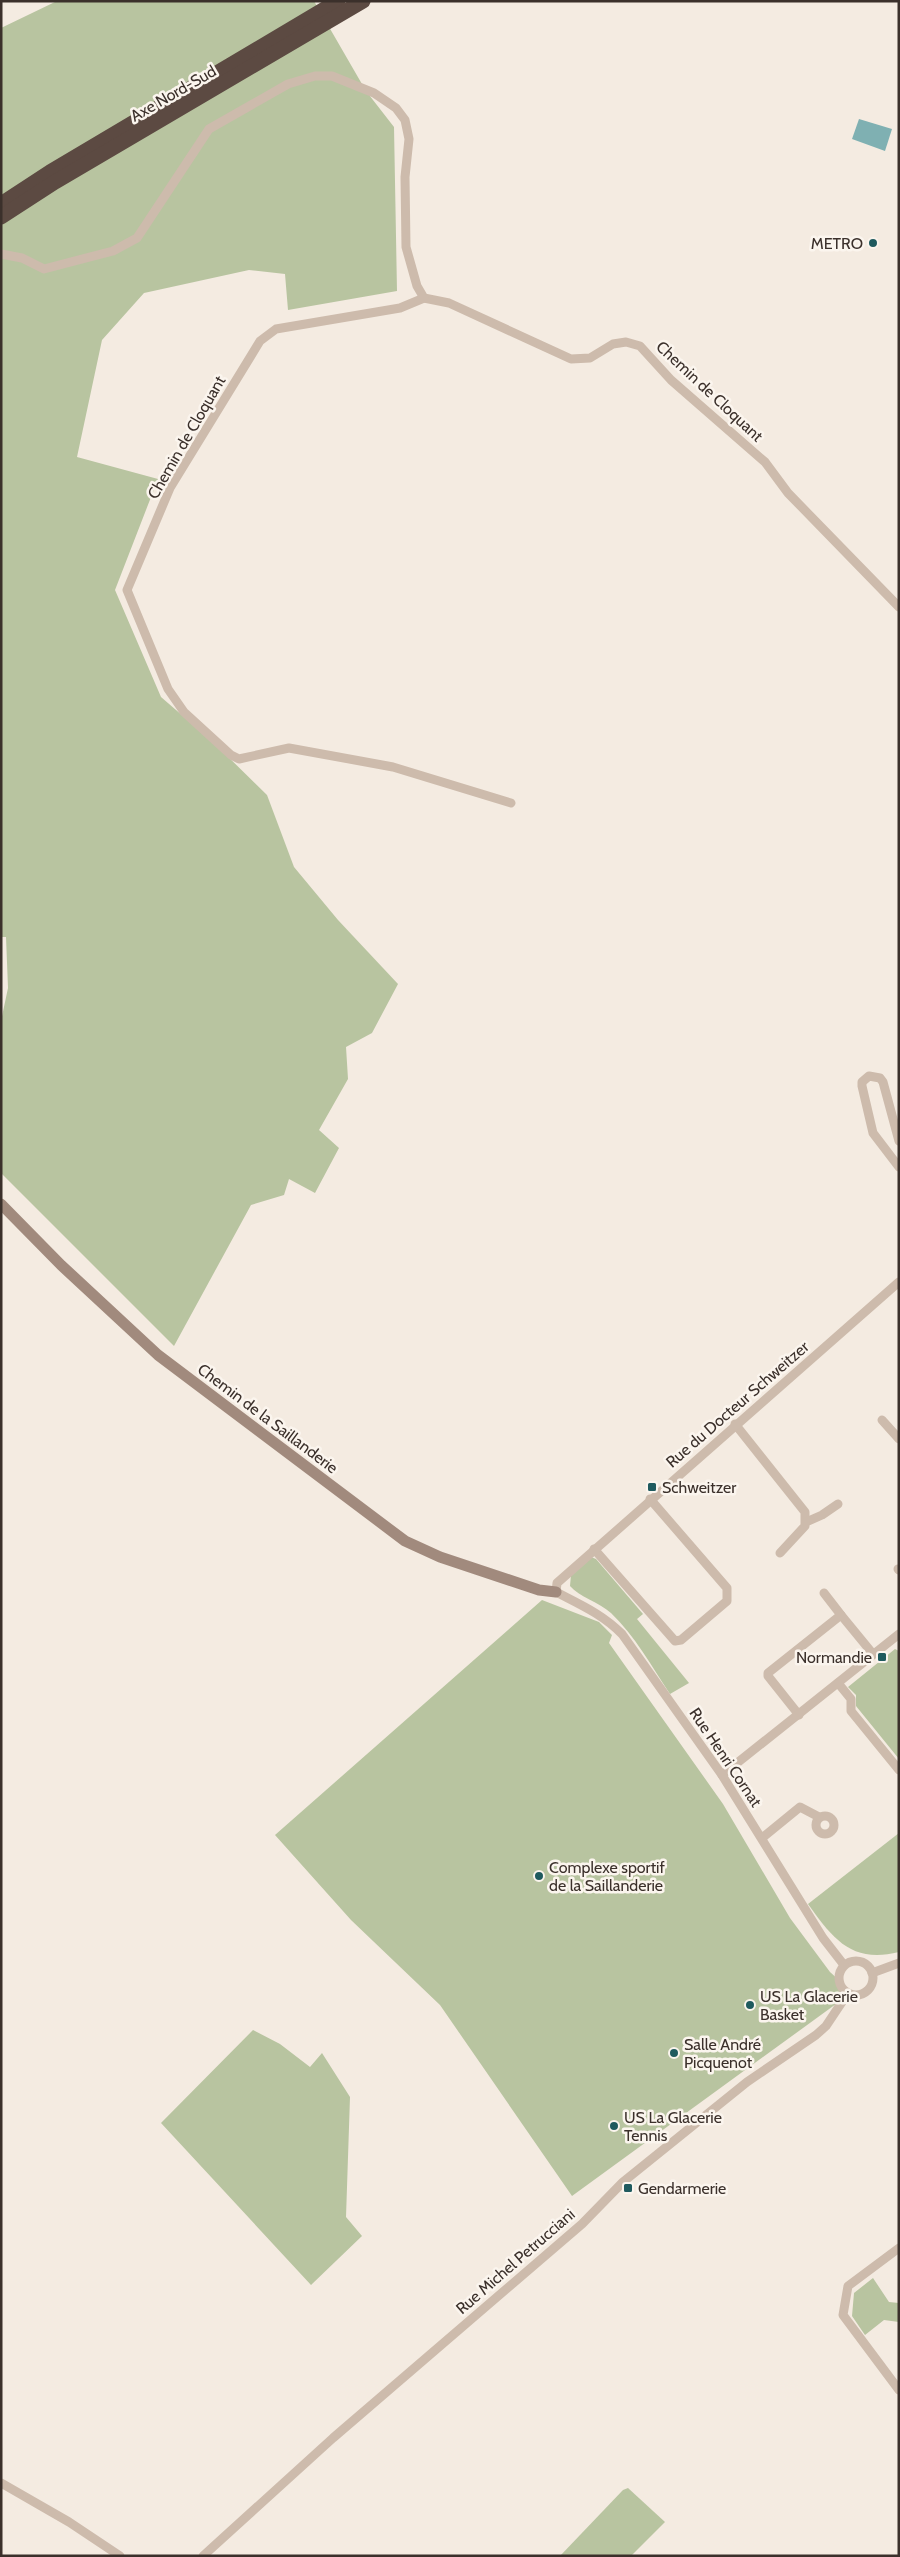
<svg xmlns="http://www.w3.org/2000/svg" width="900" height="2557" font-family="Cabin,sans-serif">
	<rect width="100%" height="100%" fill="#f4ebe1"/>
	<!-- green -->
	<g fill="#b8c4a0">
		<path d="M57,1H314L366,91L394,127L397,291L288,310L285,274L249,270L144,293L102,340L77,457L158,479L115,590L161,697L213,742L267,795L294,867L338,920L398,984L372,1033L346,1047L348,1079L319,1130L339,1148L315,1193L289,1179L284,1195L251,1205L174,1346L1,1173V1021L8,988L6,937H1V28Z"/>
		<path d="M591,1557L596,1559L643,1614L637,1619L689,1683L670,1694C652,1667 635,1636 611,1613C599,1602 579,1597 570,1586L571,1575Z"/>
		<path d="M542,1600L599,1622L612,1635L609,1643L723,1804L790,1918L830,1972L841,1982L844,1995L836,2004L572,2196L440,2005L351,1920L275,1835Z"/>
		<path d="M895,1649L899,1651V1759L856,1706V1695L848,1687Z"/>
		<path d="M899,1833V1952C852,1964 833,1939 808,1904Z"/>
		<path d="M253,2030L280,2044L310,2067L322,2053L350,2097L346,2217L362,2236L311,2285L161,2123Z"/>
		<path d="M873,2278L889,2302L899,2303V2322L884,2320L865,2335L852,2316L854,2293Z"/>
		<path d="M628,2488L665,2522L631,2556H560L623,2490Z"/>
	</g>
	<!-- water -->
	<path fill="#7fb0b2" d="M859,119L892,129L885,151L852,139Z"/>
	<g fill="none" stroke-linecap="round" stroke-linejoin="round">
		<!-- street -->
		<g stroke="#cdbbac" stroke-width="9">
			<path d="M1,254L22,258L44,269L113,251L137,238L209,129L288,84L315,76H332L374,93L396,108L405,120L409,139L405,177L406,247L417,286L424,298L449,303L571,359L590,358L613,344L626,342L640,346L671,380L765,462L788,493L899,607"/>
			<path d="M424,298L400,308L276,329L260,341L170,488L127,590L168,689L184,712L231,755L239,759L289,748L393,767L511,803"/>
			<path d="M899,1141L883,1082L880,1078L869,1076L862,1082V1086L873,1133L899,1167"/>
			<path d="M882,1420L899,1439"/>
			<path d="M735,1424L805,1512V1526L780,1553"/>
			<path d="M806,1522L822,1515L838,1504"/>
			<path d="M594,1549L675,1641L681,1640L727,1601V1588L650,1499"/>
			<path d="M898,1569L899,1570"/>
			<path d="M824,1593L841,1615"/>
			<path d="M838,1683L851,1699V1711L899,1770"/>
			<path d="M799,1715L768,1676V1673L841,1615L873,1654"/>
			<path d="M722,1775L899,1634"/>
			<circle cx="825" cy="1825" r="9"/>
			<path d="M762,1838L800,1807L819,1817"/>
			<circle cx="856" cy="1978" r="17"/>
			<path d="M844,1965L823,1938L722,1775L622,1634C602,1614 581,1605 556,1592L557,1583L899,1282"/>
			<path d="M872,1973L899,1963"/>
			<path d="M899,2248L848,2286L843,2315L899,2390"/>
			<path d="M1,2483L69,2522L120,2556"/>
			<path d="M203,2556L333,2438L582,2224L623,2182L747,2082L816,2035L826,2026L848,1993"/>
		</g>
		<!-- secondary -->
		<path stroke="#a18a7d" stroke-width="11" d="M1,1204L61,1265L158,1355L405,1541L440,1557L539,1590L556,1592"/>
		<!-- highway -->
		<g stroke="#5c4a42" stroke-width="15">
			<path d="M1,204L50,172L338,1"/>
			<path d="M1,217L55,182L363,1"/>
		</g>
	</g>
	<!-- markers -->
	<g fill="#1f5a5e" stroke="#fbf5ee" stroke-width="2">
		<circle cx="873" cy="243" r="5"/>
		<rect x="647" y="1482" width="10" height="10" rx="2.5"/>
		<rect x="877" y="1652" width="10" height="10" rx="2.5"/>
		<circle cx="539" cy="1876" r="5"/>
		<circle cx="750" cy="2005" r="5"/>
		<circle cx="674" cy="2053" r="5"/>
		<circle cx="614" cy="2126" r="5"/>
		<rect x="623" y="2183" width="10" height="10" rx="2.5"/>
	</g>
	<g text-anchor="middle" stroke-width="5" stroke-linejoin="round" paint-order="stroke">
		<!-- street labels -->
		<g font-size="16" fill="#3b302b" stroke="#fbf5ee">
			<text transform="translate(173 93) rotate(-30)" y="6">Axe Nord-Sud</text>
			<text transform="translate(710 391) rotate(43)" y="6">Chemin de Cloquant</text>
			<text transform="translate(186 437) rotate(-60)" y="6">Chemin de Cloquant</text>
			<text transform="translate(737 1404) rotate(-41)" y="6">Rue du Docteur Schweitzer</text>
			<text transform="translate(268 1418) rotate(37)" y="6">Chemin de la Saillanderie</text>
			<text transform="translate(726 1757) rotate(56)" y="6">Rue Henri Cornat</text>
			<text transform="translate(515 2261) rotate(-41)" y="6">Rue Michel Petrucciani</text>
		</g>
		<!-- poi labels -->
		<g font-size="16" fill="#3b302b" stroke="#fbf5ee" text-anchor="start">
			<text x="863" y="249" text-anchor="end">METRO</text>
			<text x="662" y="1493">Schweitzer</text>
			<text x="872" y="1663" text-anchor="end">Normandie</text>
			<text x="549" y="1873">Complexe sportif<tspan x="549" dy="18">de la Saillanderie</tspan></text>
			<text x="760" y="2002">US La Glacerie<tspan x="760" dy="18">Basket</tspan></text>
			<text x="684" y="2050">Salle André<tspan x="684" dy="18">Picquenot</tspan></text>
			<text x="624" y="2123">US La Glacerie<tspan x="624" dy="18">Tennis</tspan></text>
			<text x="638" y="2194">Gendarmerie</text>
		</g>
	</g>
	<!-- border -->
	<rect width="900" height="2557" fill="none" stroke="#3b302b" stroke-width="5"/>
</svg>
